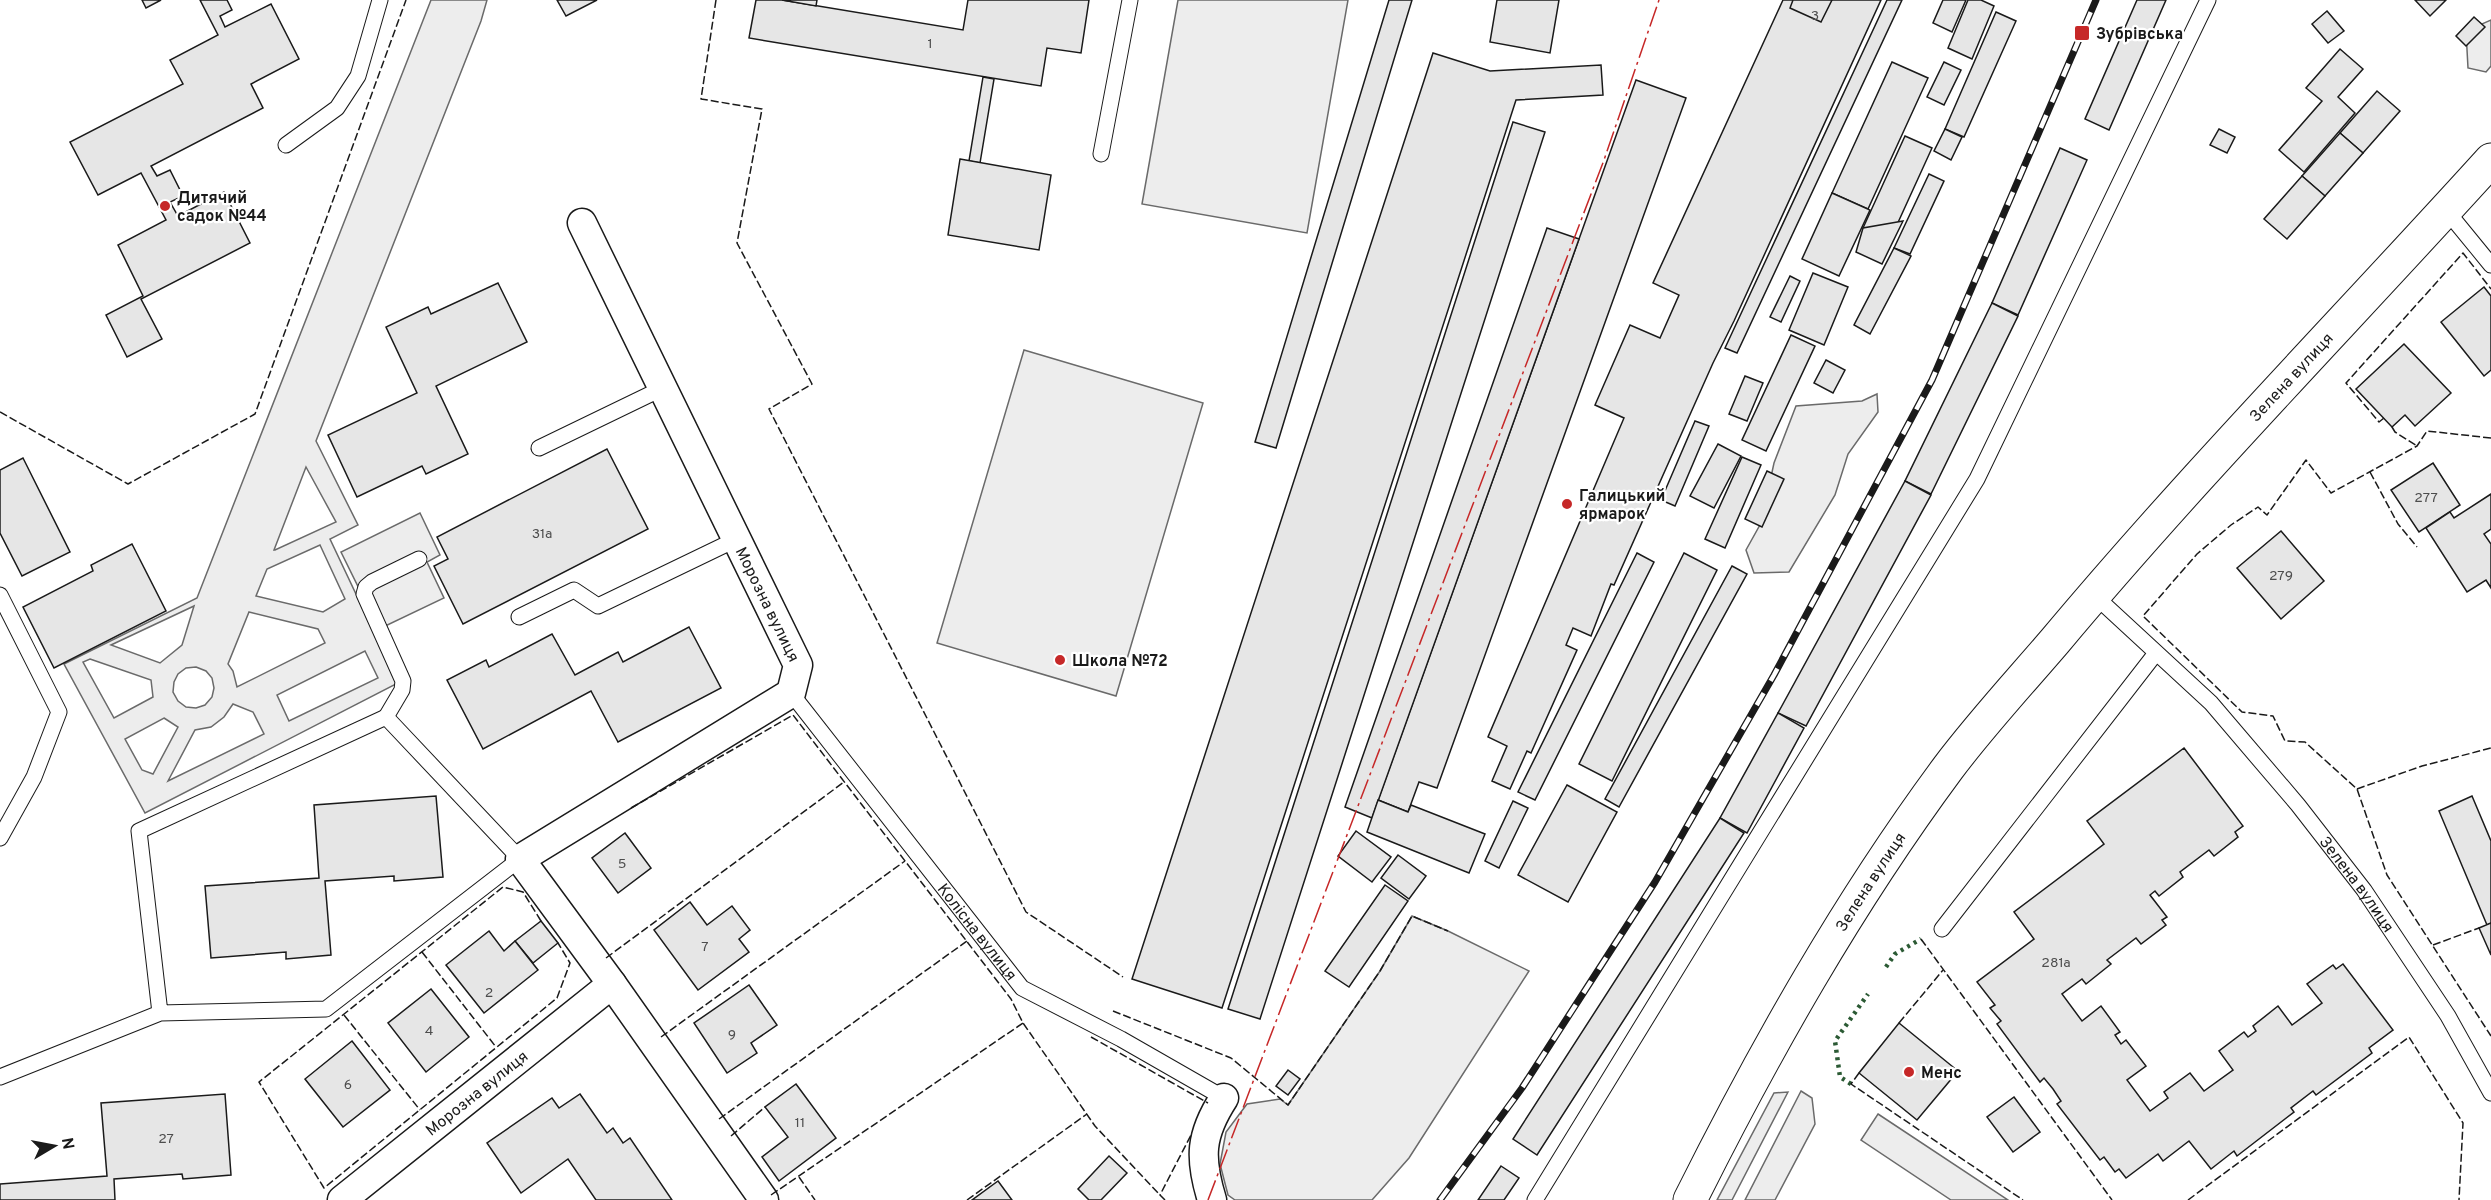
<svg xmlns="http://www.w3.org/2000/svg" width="2491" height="1200" font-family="Overpass,sans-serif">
	<rect width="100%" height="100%" fill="#fff"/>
	<!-- built -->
	<g fill="#ededed" stroke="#6a6a6a" stroke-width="1.5" fill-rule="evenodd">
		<path d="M431,0H487L481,21L316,441L358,525L330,539L398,683L145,813L64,664L197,598ZM306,467L336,522L275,550H274ZM320,545L345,599L323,612L256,596L267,569ZM194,606L182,645L160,663L111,645ZM249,612L318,629L325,643L237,687L233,671L228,664ZM365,651L378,678L289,721L277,695ZM90,659L151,680L153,697L114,718L83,662ZM196,667L206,671L212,678L214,688L212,697L205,705L196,708L186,707L178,701L173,692L174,682L178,674L186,668ZM233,704L253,712L264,734L168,781L195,730L211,727L224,717ZM164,718L178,727L153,774L142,770L125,739Z"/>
		<path d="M1178,0H1348L1307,233L1142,204Z"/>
		<path d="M2491,20V66L2486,72L2468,68L2466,31Z"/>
		<path d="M1024,350L1203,403L1116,696L937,643Z"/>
		<path d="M1877,394L1878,412L1848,454L1835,495L1789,572L1754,573L1746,550L1761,523L1774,463L1796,406L1862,401Z"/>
		<path d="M420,513L440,555L427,562L444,598L379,629L341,552Z"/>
		<path d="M1412,916L1448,931L1529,971L1409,1158L1372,1200H1235L1228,1195L1220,1164L1226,1132L1247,1104L1280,1099L1288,1105L1380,971Z"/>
		<path d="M1801,1091L1812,1098L1815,1124L1775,1200H1745Z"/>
		<path d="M1788,1092L1732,1200H1717L1774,1093Z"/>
		<path d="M1878,1114L2008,1200H1951L1861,1140Z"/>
	</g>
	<!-- building -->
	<g fill="#e6e6e6" stroke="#1a1a1a" stroke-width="1.5">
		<path d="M142,0H161L146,8Z"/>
		<path d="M200,0H227L232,10L220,16L225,27L271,4L299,59L251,84L263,108L151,166L157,176L170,170L183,196L170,202L178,216L224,192L250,243L141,299L162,339L127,357L106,315L143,296L118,245L166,220L141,173L98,195L70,142L183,84L170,60L218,35Z"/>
		<path d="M557,0H597L566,16Z"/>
		<path d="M756,0H782L963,30L968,0H1089L1081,53L1047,48L1041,86L749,38Z"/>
		<path d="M782,0H817L816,6Z"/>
		<path d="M1389,0H1412L1276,448L1255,442Z"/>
		<path d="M1497,0H1559L1550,53L1490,42Z"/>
		<path d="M1783,0H1881L1734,321L1713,363L1614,585L1611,584L1591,636L1573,628L1566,645L1577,650L1531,753L1527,751L1510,789L1492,781L1507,746L1488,737L1624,418L1595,405L1630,325L1660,338L1679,295L1653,283Z"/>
		<path d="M1793,0H1832L1821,22L1790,8Z"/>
		<path d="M1887,0H1902L1737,353L1725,348Z"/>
		<path d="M1943,0H1966L1952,32L1933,23Z"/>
		<path d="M1968,0H1981L1994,6L1972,59L1948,48Z"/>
		<path d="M2137,0H2166L2109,130L2085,119Z"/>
		<path d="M2415,0H2446L2430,16Z"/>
		<path d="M2327,11L2344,31L2328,43L2312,24Z"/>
		<path d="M1996,12L2016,21L1964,137L1945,129Z"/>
		<path d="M2474,17L2485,27L2466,46L2456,36Z"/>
		<path d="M2340,49L2363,69L2338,97L2355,113L2304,172L2279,150L2322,101L2306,88Z"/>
		<path d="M1433,53L1490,71L1601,65L1603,95L1516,100L1222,1008L1132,979Z"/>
		<path d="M1892,62L1928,78L1868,209L1832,193Z"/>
		<path d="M1944,62L1961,70L1944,105L1927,97Z"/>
		<path d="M983,77L994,79L980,163L969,161Z"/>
		<path d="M1636,80L1686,98L1437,788L1419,782L1408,812L1378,800Z"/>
		<path d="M2377,91L2400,111L2363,153L2340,133Z"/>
		<path d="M1513,122L1545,132L1260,1019L1228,1009Z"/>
		<path d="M1945,129L1962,137L1951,160L1934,151Z"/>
		<path d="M2219,129L2235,137L2227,153L2210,145Z"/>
		<path d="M2340,133L2363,153L2325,196L2302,176Z"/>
		<path d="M1905,136L1932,148L1890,240L1863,228Z"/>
		<path d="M2060,148L2087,160L2018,315L1992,303Z"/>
		<path d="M960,159L1051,175L1039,250L948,235Z"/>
		<path d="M1929,174L1944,181L1910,254L1894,248Z"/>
		<path d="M2302,176L2325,196L2287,239L2264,219Z"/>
		<path d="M1832,193L1870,210L1839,276L1802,259Z"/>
		<path d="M1903,221L1882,264L1856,252L1863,228Z"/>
		<path d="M1547,228L1579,239L1372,818L1345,807Z"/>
		<path d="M1894,248L1911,256L1870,334L1854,325Z"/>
		<path d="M1813,273L1848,287L1824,345L1789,330Z"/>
		<path d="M1790,276L1800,281L1781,322L1770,317Z"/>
		<path d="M498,283L527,342L436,386L468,454L426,474L422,466L357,497L328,435L417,393L386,327L428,307L431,314Z"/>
		<path d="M2484,287L2491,296V370L2484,376L2441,322Z"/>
		<path d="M1992,303L2018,316L1931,494L1905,481Z"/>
		<path d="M1791,335L1815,346L1766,451L1742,440Z"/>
		<path d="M2404,344L2451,393L2415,426L2405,415L2392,427L2356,389Z"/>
		<path d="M1826,360L1845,370L1833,393L1814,383Z"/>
		<path d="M1745,376L1763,383L1747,421L1729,414Z"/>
		<path d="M1695,421L1709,426L1675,506L1661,500Z"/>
		<path d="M1718,444L1741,456L1714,508L1690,496Z"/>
		<path d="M607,449L648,529L463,624L434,566L448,559L437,537Z"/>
		<path d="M1742,457L1761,465L1725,548L1705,539Z"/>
		<path d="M23,458L70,552L22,576L0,533V470Z"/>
		<path d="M2433,463L2460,505L2419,532L2391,490Z"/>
		<path d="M1767,471L1784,479L1762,527L1745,519Z"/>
		<path d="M1905,481L1931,495L1806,726L1778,713Z"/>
		<path d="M2491,494V529L2484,534L2491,544V588L2486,580L2467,592L2426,528L2450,512L2454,518Z"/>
		<path d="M2281,531L2324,581L2281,619L2237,568Z"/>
		<path d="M132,544L166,611L54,668L23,607L93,571L91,565Z"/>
		<path d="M1637,553L1654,562L1535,800L1518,792Z"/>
		<path d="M1684,553L1717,570L1612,781L1579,764Z"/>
		<path d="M1732,566L1747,574L1619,807L1605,799Z"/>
		<path d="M689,627L721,688L618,742L591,691L483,749L447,680L486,660L489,667L552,634L575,675L618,652L623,662Z"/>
		<path d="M1778,713L1804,728L1747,833L1720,818Z"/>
		<path d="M2184,748L2243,826L2235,832L2238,837L2214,856L2209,850L2180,872L2183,877L2159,896L2155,891L2150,895L2167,917L2162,920L2166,925L2141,944L2136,938L2107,960L2111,964L2086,984L2082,979L2062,994L2082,1021L2101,1006L2120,1032L2115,1035L2121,1044L2126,1040L2146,1066L2127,1080L2150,1111L2168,1098L2164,1092L2190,1073L2204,1091L2233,1070L2219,1051L2244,1032L2248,1037L2256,1031L2253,1026L2278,1006L2292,1025L2322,1003L2307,984L2333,965L2336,969L2343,964L2393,1030L2369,1048L2372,1053L2316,1095L2313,1091L2291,1108L2294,1112L2237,1156L2234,1151L2211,1169L2189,1141L2163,1161L2158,1154L2126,1178L2119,1169L2115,1172L2104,1157L2100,1160L2057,1104L2061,1101L2053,1089L2044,1078L2040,1082L1997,1024L2001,1021L1990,1008L1995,1005L1977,982L2034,939L2014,912L2104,844L2087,821Z"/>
		<path d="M1567,785L1617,812L1568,902L1518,875Z"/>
		<path d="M436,796L443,877L394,881V876L325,881L331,955L286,959V952L211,958L205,886L319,878L314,805Z"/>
		<path d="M2472,796L2491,841V923L2487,925L2439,811Z"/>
		<path d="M1378,800L1408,812L1411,805L1485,834L1469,873L1367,832Z"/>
		<path d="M1513,801L1528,808L1499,868L1485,861Z"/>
		<path d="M1720,818L1744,833L1537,1155L1513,1139Z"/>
		<path d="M1356,831L1391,857L1372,882L1338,856Z"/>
		<path d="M625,833L651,868L618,893L592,858Z"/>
		<path d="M1398,855L1426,876L1409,899L1381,878Z"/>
		<path d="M1385,885L1408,901L1349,987L1325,971Z"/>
		<path d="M690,902L707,925L732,906L750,930L739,939L749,952L698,990L654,930Z"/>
		<path d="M541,921L558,943L533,963L515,941Z"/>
		<path d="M2491,923V955L2479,928Z"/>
		<path d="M489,931L504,951L515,941L538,970L484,1013L446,965Z"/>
		<path d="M749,985L777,1025L751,1043L757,1053L727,1073L694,1023Z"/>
		<path d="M431,989L469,1037L426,1072L388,1023Z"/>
		<path d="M1899,1023L1958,1071L1917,1120L1859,1073Z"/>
		<path d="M352,1041L390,1090L343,1127L305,1079Z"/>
		<path d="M1288,1070L1300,1079L1288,1095L1276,1086Z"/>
		<path d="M796,1084L836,1138L779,1181L762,1157L788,1137L765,1107Z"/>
		<path d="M225,1094L231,1175L183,1179L182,1174L114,1179L115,1200H0V1184L107,1176L101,1103Z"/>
		<path d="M580,1094L607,1133L613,1128L623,1143L630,1138L672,1200H596L568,1159L521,1193L487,1143L552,1098L559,1108Z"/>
		<path d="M2014,1097L2040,1132L2013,1152L1987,1117Z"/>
		<path d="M1109,1156L1127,1173L1101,1200H1089L1078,1189Z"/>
		<path d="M1501,1166L1519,1178L1504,1200H1478Z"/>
		<path d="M998,1181L1012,1200H972Z"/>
	</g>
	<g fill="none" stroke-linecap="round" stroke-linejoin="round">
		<!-- lane casing -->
		<g stroke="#1a1a1a" stroke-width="17">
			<g id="lane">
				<path d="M286,145L337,108L358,76L380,0"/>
				<path d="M1101,154L1130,0"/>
				<path d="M2446,210L2491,265"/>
				<path d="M539,448L663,388"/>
				<path d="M0,595L59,712L34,777L0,838"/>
				<path id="s1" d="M2094,595L2211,703L2298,805L2364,890L2448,1016L2491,1093"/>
				<path d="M519,617L574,590L598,606L737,539"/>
				<path id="s2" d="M791,693L1022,988L1121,1039L1224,1098"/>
				<path d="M386,717L402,690L403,681L364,594L366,587L372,582L419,559"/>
				<path d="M1942,929L2156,653"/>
				<path d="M0,1077L160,1013L139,831L386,717L520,859L326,1009L160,1013"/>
				<path d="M1535,1200L1977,479L2208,0"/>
			</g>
		</g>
		<!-- street casing -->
		<g stroke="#1a1a1a" stroke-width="31">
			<g id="street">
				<path id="s3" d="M582,223L798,665L791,693L520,859L612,984L764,1200"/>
				<path id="s4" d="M342,1200L612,984"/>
				<path d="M1212,1200C1199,1158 1200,1135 1224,1098"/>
			</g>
		</g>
		<!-- primary casing -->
		<g stroke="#1a1a1a" stroke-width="35">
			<g id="primary">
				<path id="s5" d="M1690,1200C1765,1050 1848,903 1948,768C1981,724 2019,683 2055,641C2194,475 2346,320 2491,160"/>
			</g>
		</g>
		<!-- lane -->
		<use href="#lane" stroke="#fff" stroke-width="15"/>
		<!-- street -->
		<use href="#street" stroke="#fff" stroke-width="28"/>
		<!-- primary -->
		<use href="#primary" stroke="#fff" stroke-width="33"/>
		<!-- rail casing -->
		<g stroke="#1a1a1a" stroke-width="7">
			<path id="rail" d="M1440,1200L1522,1088L1655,882L1774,675L1932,380L2096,0"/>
		</g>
		<!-- rail -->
		<use href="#rail" stroke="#fff" stroke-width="4.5" stroke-dasharray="14" stroke-linecap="butt"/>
		<!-- hedge -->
		<g stroke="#2b5a34" stroke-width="4.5" stroke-dasharray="3 4.5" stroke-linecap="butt">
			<path d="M1886,967L1895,954L1921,939"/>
			<path d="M1851,1084L1840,1077L1835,1041L1868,994"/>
		</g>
		<!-- fence -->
		<g stroke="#1a1a1a" stroke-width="1.5" stroke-dasharray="8 3" stroke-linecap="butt">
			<path d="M716,0L701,99L762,109L737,243L812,384L769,409L1026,912L1123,977"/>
			<path d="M0,412L128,484L255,414L406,0"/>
			<path d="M2384,418L2379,422L2346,383L2463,253L2491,289"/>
			<path d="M2392,427L2395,432L2417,446"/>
			<path d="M2491,438L2427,431L2417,446L2331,493L2306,460L2267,515L2258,507L2231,525L2197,554L2143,616L2242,712L2273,716L2285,741L2305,742L2357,789L2387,875L2491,1036"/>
			<path d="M2370,472L2398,524L2417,547"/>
			<path d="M2357,789L2422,766L2491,748"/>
			<path d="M631,808L793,715L1011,999L1023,1023L1095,1126L1160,1195"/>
			<path d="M541,921L523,892L503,887L259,1082L324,1188L557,998L570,963L558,943"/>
			<path d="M1921,939L2112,1200"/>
			<path d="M2433,945L2479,928"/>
			<path d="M422,952L496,1047"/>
			<path d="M606,958L844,782"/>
			<path d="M1113,1011L1231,1058L1288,1105L1380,971L1412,916L1448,931"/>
			<path d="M344,1015L420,1110"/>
			<path d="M1899,1023L1943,970"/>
			<path d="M661,1037L905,861"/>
			<path d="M1091,1037L1208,1103"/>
			<path d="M1859,1073L1851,1084L2023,1200"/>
			<path d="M719,1119L967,941"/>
			<path d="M731,1136L765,1107"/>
			<path d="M799,1177L815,1200"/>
			<path d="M771,1195L1023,1023"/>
			<path d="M967,1200L1087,1114"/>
			<path d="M1165,1200L1160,1195L1191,1135"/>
			<path d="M2188,1200L2409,1037L2463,1123L2459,1200"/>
		</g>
		<!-- power -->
		<path stroke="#c62828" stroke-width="1.5" stroke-dasharray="21 4.5 3 4.5" stroke-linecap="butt" d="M1208,1200L1604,160L1659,0"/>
	</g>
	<!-- markers -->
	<g fill="#c62828" stroke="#fff" stroke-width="2">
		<rect x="2074" y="25" width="16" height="16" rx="3"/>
		<circle cx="165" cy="206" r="6"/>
		<circle cx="1567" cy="504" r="6"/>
		<circle cx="1060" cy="660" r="6"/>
		<circle cx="1909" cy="1072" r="6"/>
	</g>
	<g text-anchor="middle" stroke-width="4.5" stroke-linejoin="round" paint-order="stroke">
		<!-- number labels -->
		<g font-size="14" fill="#4d4d4d">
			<text x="1815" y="20">3</text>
			<text x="930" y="48">1</text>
			<text x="2426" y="502">277</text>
			<text x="542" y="538">31а</text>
			<text x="2281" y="580">279</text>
			<text x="622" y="868">5</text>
			<text x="705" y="951">7</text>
			<text x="2056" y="967">281а</text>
			<text x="489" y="997">2</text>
			<text x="429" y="1035">4</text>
			<text x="732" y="1039">9</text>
			<text x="348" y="1089">6</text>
			<text x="800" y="1127">11</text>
			<text x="166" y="1143">27</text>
		</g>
		<!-- poi labels -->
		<g font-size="16" font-weight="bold" fill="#1a1a1a" stroke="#fff" text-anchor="start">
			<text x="2096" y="39">Зубрівська</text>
			<text x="177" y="203">Дитячий<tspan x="177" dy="18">садок №44</tspan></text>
			<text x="1579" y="501">Галицький<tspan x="1579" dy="18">ярмарок</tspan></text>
			<text x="1072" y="666">Школа №72</text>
			<text x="1921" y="1078">Менс</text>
		</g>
		<!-- street labels -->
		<g font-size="16" fill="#1a1a1a" stroke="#fff">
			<text dy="6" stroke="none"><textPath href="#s5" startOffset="1024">Зелена вулиця</textPath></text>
			<text dy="6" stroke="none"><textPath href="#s3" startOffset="424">Морозна вулиця</textPath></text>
			<text dy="6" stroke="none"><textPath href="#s5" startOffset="366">Зелена вулиця</textPath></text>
			<text dy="6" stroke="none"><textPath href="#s1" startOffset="392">Зелена вулиця</textPath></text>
			<text dy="6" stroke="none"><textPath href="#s2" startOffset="303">Колісна вулиця</textPath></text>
			<text dy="6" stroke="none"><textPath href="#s4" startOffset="172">Морозна вулиця</textPath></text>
		</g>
	</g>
	<!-- north arrow -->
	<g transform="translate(54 1146) rotate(80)" stroke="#ffffff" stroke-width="4.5" paint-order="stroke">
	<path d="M0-4.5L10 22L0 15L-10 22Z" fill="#1a1a1a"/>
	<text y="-9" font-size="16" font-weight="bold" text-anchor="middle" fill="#1a1a1a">N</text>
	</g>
</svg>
